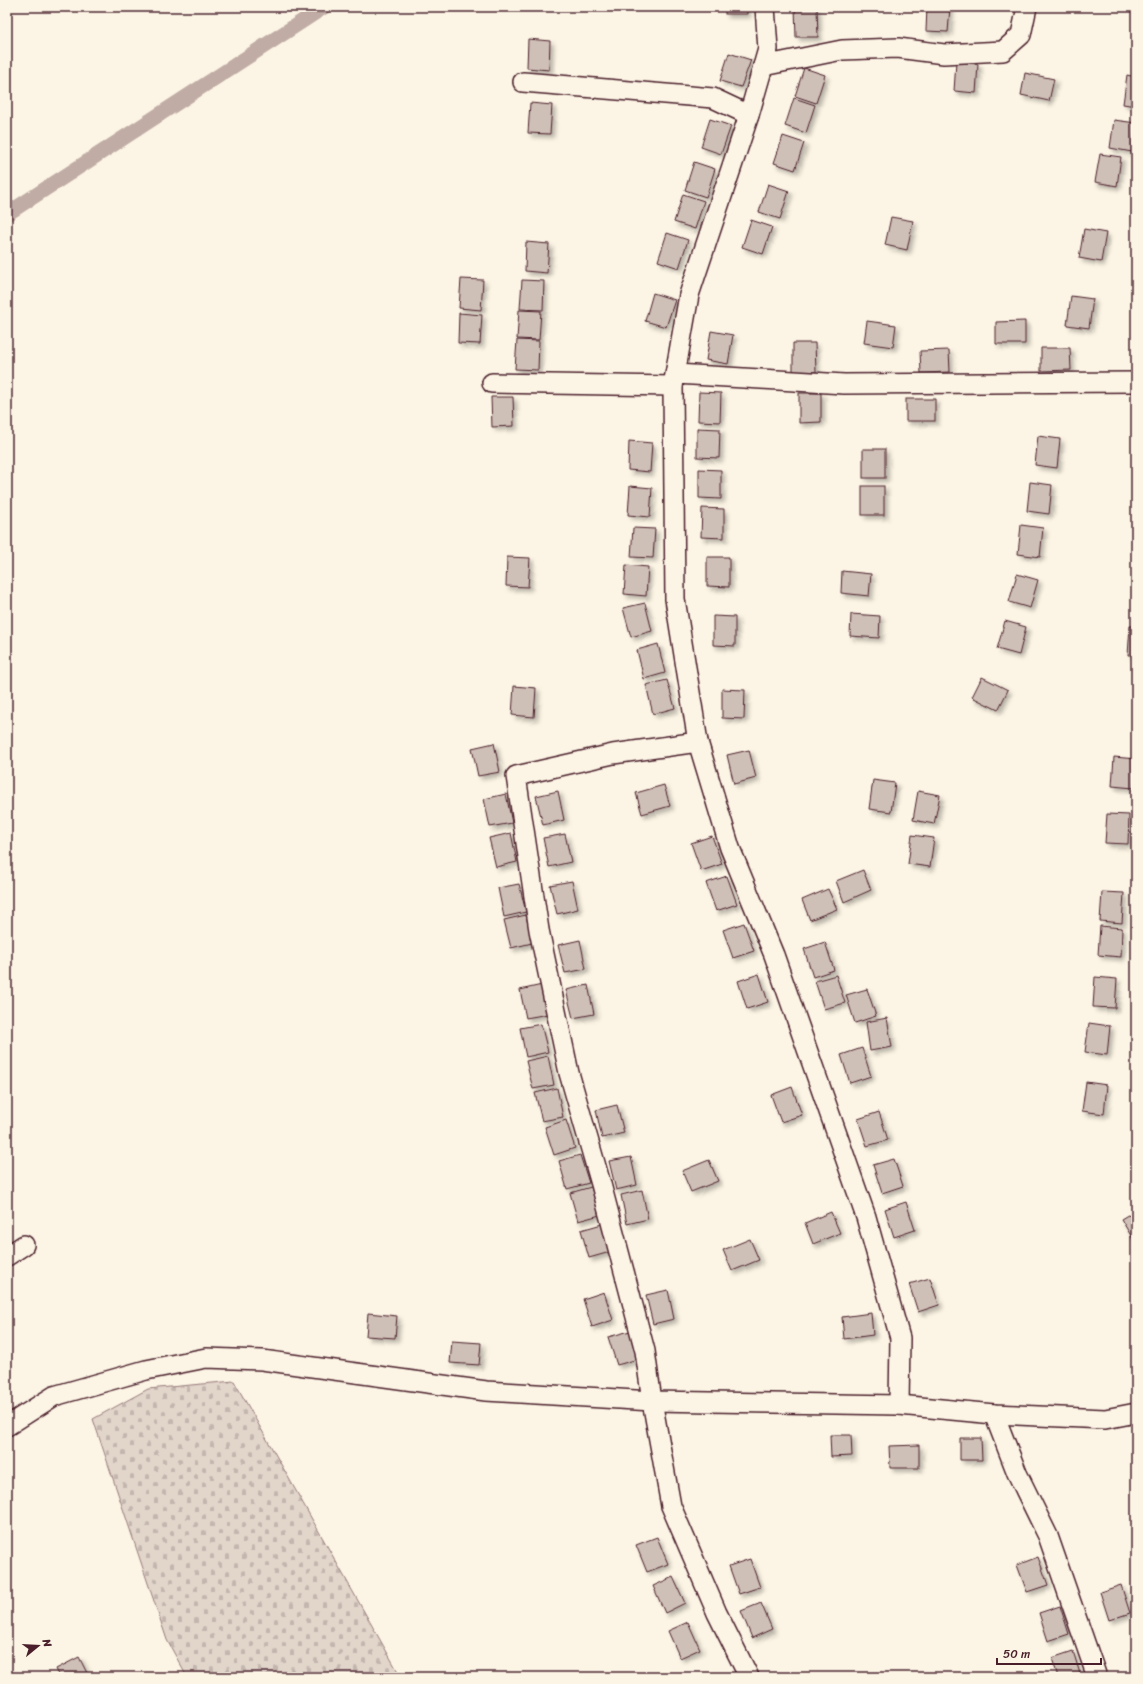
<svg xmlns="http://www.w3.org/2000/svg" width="1143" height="1684" font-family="Sriracha,sans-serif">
	<defs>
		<pattern id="cemetery-stones" width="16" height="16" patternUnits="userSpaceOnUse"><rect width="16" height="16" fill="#e2d5ca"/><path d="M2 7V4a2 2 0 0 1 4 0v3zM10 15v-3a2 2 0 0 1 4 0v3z" fill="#c3b6ae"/></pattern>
		<filter id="shadow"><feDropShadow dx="3.5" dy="3.5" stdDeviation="2" flood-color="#0004"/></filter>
	</defs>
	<rect width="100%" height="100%" fill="#fcf5e5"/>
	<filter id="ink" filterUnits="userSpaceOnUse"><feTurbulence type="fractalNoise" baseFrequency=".025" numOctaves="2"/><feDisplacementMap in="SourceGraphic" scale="8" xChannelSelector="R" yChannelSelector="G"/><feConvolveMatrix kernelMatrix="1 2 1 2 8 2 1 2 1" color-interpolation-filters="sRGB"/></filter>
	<g filter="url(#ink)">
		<!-- cemetery -->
		<path fill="url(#cemetery-stones)" stroke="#967a7a" d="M234,1381L401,1677H187L167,1640L93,1419L148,1389Z"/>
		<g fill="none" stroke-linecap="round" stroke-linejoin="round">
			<!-- canal -->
			<path stroke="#c0aca5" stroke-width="15" d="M7,214L324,7"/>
		</g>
		<!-- building -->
		<g fill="#cfc0b7" stroke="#4a1f2b" filter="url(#shadow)">
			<rect x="725" y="7" width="22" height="7"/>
			<path d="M927,7H950L948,32L926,31Z"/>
			<path d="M795,8H817L818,37H796Z"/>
			<path d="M528,39L550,41L549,70L527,68Z"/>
			<path d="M729,53L751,60L741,87L720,81Z"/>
			<path d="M956,62L978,64L976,93L954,91Z"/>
			<path d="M804,68L825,75L816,103L795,96Z"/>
			<path d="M1025,73L1054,79L1049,101L1021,95Z"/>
			<path d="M1127,75L1136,77V106L1123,104Z"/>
			<path d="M794,98L815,105L806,133L785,126Z"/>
			<path d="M530,103L552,105L550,134L528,133Z"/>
			<path d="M710,119L731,126L721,154L701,147Z"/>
			<path d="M1114,120L1136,123L1132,152L1110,148Z"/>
			<path d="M783,136L804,143L795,170L774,163Z"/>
			<path d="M1100,154L1121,157L1117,186L1095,182Z"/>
			<path d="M694,162L715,169L706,197L685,190Z"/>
			<path d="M768,184L789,191L780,219L759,212Z"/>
			<path d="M683,194L704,201L695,229L674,222Z"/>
			<path d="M891,217L913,221L907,250L885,245Z"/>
			<path d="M751,220L772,227L763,254L742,247Z"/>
			<path d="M1084,229L1106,233L1101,262L1079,258Z"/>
			<path d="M667,233L688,240L679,268L658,261Z"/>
			<path d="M526,242L549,244L547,273L525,271Z"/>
			<path d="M461,279L483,280L481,310L459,308Z"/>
			<path d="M522,280L544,281L543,310L520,309Z"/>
			<path d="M653,293L675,300L666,327L645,321Z"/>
			<path d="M1071,296L1093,299L1089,328L1067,325Z"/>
			<path d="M519,310L541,311L539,340L517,339Z"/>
			<path d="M459,313L482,315L480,344L458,343Z"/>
			<path d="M867,321L896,325L893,347L864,343Z"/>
			<path d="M1025,321V344H996V322Z"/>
			<path d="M711,331L733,335L728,364L706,360Z"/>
			<path d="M517,340L539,341L538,370L515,369Z"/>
			<path d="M793,343H815L816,372H793Z"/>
			<path d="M1041,348H1070L1071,370L1041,371Z"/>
			<path d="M949,350L950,372L921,373L920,351Z"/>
			<path d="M699,392L721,393L720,422L698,421Z"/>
			<path d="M799,393H821V422L799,423Z"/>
			<path d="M491,397H513L514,426L492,427Z"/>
			<rect x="906" y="399" width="29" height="22"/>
			<path d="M697,428L720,429L719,458L697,457Z"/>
			<path d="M1038,436L1060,439L1057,468L1035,465Z"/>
			<path d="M629,441L652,443L650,472L628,470Z"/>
			<rect x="863" y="449" width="22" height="29"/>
			<path d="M699,469L721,470V499L699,498Z"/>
			<path d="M1030,482L1052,485L1049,514L1027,511Z"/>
			<path d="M630,486L652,488L650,517L628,515Z"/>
			<rect x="862" y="486" width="22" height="29"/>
			<path d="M702,508L724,509V538L701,537Z"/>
			<path d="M1021,525L1043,528L1040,557L1018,554Z"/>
			<path d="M633,528L655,529L653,558L631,557Z"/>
			<path d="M507,557L530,558L528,587L506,586Z"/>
			<path d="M707,557H729V587L707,586Z"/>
			<path d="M626,565L648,567L646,596L624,594Z"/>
			<path d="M842,571L871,574L869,596L841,593Z"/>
			<path d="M1017,574L1038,580L1030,608L1009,602Z"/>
			<path d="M1136,586V611H1134Z"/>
			<path d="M645,603L652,631L631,637L623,608Z"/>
			<path d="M851,614L880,616L879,638L850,636Z"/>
			<path d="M713,616L735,617V646L713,645Z"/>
			<path d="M1005,621L1026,627L1019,655L997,649Z"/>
			<path d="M1130,626H1136V655H1128Z"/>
			<path d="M658,644L665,673L644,679L637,650Z"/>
			<path d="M982,677L1008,690L998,710L972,697Z"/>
			<path d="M667,680L675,708L653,714L646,685Z"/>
			<path d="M514,686L536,688L534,717L512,715Z"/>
			<path d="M722,689L745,690L744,719L722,718Z"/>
			<path d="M494,743L500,772L478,776L472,748Z"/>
			<path d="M749,750L756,778L734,784L727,755Z"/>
			<path d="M1114,757L1136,759L1134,788L1112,786Z"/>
			<path d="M873,780L895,783L891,812L869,809Z"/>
			<path d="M664,785L670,806L642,814L636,793Z"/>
			<path d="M558,791L564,820L543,825L536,796Z"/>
			<path d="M918,791L940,795L934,824L913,820Z"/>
			<path d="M506,794L512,823L490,827L484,799Z"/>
			<path d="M1107,814L1129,815L1128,844L1105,843Z"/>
			<path d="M511,833L517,862L496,867L489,838Z"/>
			<path d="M565,834L571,862L549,867L543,838Z"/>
			<path d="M912,835L934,838L930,867L908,864Z"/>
			<path d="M712,836L722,864L701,871L691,843Z"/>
			<path d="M863,870L871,890L844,902L836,881Z"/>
			<path d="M727,876L737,904L716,911L706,883Z"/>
			<path d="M572,881L578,909L557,914L550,885Z"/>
			<path d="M519,884L526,912L504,917L498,888Z"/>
			<path d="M828,889L837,909L810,920L802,900Z"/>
			<path d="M1102,892L1124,893L1122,923L1100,921Z"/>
			<path d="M526,915L532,943L511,948L504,920Z"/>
			<path d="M744,923L754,951L733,958L723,930Z"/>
			<path d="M1100,926L1122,928L1121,957L1098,955Z"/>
			<path d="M580,940L586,969L565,973L558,945Z"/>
			<path d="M825,942L834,970L813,977L804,949Z"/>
			<path d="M759,974L768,1002L747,1009L738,981Z"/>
			<path d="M836,975L845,1003L824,1009L815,981Z"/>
			<path d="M1095,977L1117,979L1115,1008L1093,1007Z"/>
			<path d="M542,985L548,1014L526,1018L520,990Z"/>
			<path d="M588,985L594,1014L573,1018L566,990Z"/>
			<path d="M867,989L876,1016L855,1023L846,995Z"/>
			<path d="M887,1018L892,1047L870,1051L866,1022Z"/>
			<path d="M1089,1023L1110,1026L1107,1055L1085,1052Z"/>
			<path d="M541,1024L548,1052L526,1057L520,1028Z"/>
			<path d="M862,1048L871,1076L850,1083L841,1055Z"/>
			<path d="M548,1056L554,1085L533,1089L526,1061Z"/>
			<path d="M1086,1082L1107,1085L1104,1114L1082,1111Z"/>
			<path d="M792,1087L802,1115L781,1122L771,1095Z"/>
			<path d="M557,1088L563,1117L542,1121L535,1093Z"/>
			<path d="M617,1105L624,1133L602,1138L596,1110Z"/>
			<path d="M879,1112L888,1140L867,1146L858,1119Z"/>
			<path d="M566,1120L575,1148L554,1155L545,1127Z"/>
			<path d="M580,1155L589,1183L567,1189L559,1161Z"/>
			<path d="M631,1157L637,1185L616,1190L609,1161Z"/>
			<path d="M894,1159L903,1186L882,1193L873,1165Z"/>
			<path d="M709,1160L718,1181L691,1192L682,1171Z"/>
			<path d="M591,1187L600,1215L578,1221L570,1193Z"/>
			<path d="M642,1190L648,1219L627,1224L621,1195Z"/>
			<path d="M906,1202L915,1230L894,1237L885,1209Z"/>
			<path d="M1136,1210V1244L1121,1219Z"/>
			<path d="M831,1212L840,1233L813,1244L805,1223Z"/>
			<path d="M602,1224L610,1252L589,1258L581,1230Z"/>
			<path d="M750,1239L759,1260L732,1271L723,1250Z"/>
			<path d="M930,1278L939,1305L918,1312L909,1284Z"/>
			<path d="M668,1290L674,1319L653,1324L646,1295Z"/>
			<path d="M604,1292L613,1320L592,1327L583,1299Z"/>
			<path d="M368,1313L397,1316L395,1338L366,1336Z"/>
			<path d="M871,1313L873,1335L844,1339L842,1317Z"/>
			<path d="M630,1331L638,1359L617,1365L608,1337Z"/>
			<path d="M452,1341L481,1343L479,1365L450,1363Z"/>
			<path d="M830,1435H851L852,1456L831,1457Z"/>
			<path d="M960,1438H981L982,1460H960Z"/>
			<path d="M919,1445V1468H890L889,1446Z"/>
			<path d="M657,1537L668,1564L647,1572L636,1545Z"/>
			<path d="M1038,1557L1048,1585L1027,1592L1017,1565Z"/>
			<path d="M750,1559L760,1587L739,1594L729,1566Z"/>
			<path d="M673,1577L685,1603L665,1613L653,1586Z"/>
			<path d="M1121,1585L1130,1613L1109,1620L1100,1592Z"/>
			<path d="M761,1603L772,1629L752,1638L741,1611Z"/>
			<path d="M1060,1606L1069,1634L1048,1641L1039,1613Z"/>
			<path d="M688,1622L700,1649L680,1658L668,1631Z"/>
			<path d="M1073,1651L1081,1677H1058L1052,1658Z"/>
			<path d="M79,1657L89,1677H60L56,1669Z"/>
		</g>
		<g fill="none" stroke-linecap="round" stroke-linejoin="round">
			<!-- minor casing -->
			<g stroke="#4a1f2b" stroke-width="22">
				<g id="minor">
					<path d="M765,7L768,49L749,115L689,295L673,386L675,599L698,742L730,848L774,955L866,1217L900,1338L899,1405"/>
					<path d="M763,66L842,50L898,48L944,54L1003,51L1021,35L1027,7"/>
					<path d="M523,82L713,98L749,115"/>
					<path d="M676,374L844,384L1136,382"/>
					<path d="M492,383L673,386"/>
					<path d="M698,742L613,754L516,776L539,930L569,1073L601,1184L645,1351L652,1401L671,1506L717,1613L749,1677"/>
					<path d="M7,1256L24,1245"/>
					<path d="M994,1414L1017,1473L1048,1536L1097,1677"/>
					<path d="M7,1426L54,1396L146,1370L206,1358L262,1360L486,1391L652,1401L899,1405L994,1414L1105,1419L1136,1413"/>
				</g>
			</g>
			<!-- minor -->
			<use href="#minor" stroke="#fcf5e5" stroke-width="19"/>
		</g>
	</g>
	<!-- margin -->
	<rect width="1143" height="1684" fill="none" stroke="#fcf5e5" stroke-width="24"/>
	<rect x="12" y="12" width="1119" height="1660" fill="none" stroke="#4a1f2b" stroke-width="1.5" filter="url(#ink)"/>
	<!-- north arrow -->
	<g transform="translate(38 1646) rotate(72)" stroke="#fcf5e5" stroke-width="3" paint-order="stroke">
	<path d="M0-3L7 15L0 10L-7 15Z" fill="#4a1f2b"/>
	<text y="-6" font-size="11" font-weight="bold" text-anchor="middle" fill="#4a1f2b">N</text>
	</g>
	<!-- scale -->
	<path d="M997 1658v6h104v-6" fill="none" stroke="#4a1f2b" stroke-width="2"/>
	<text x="1003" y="1658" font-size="12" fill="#4a1f2b" stroke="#fcf5e5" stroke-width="3" paint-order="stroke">50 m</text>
</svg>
